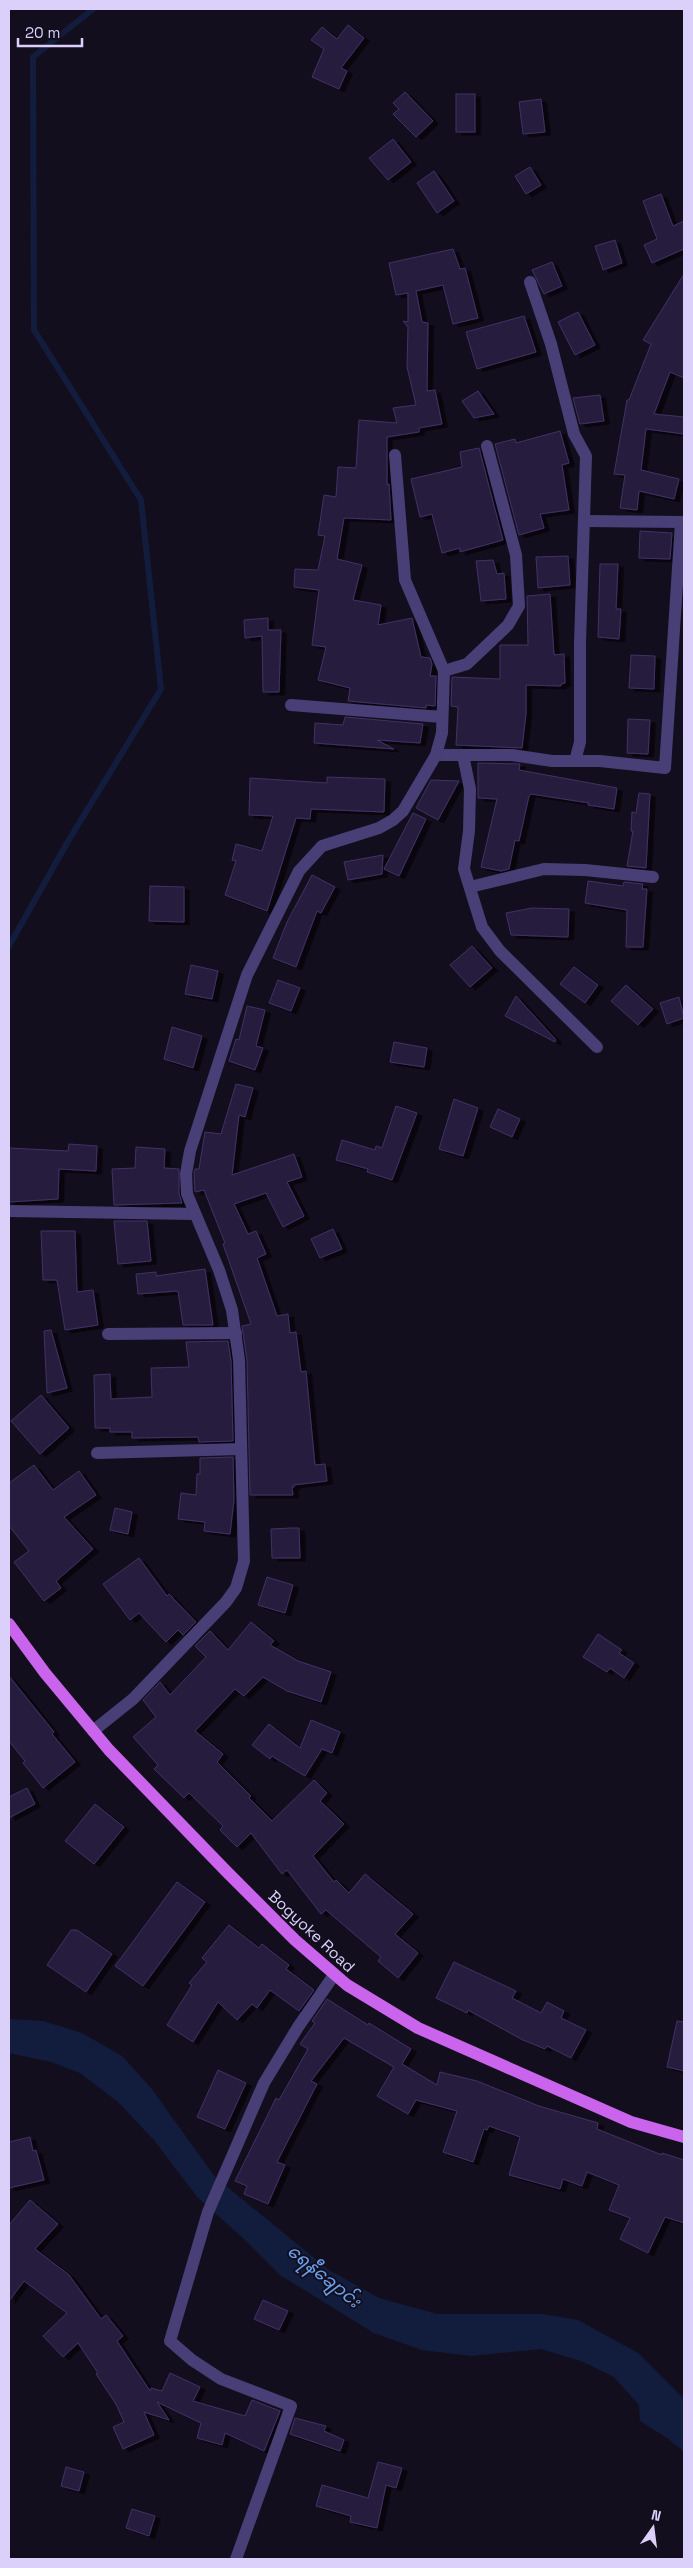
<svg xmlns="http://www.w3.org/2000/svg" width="693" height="2568" font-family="'Space Grotesk','Noto Sans Myanmar',sans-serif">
	<defs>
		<filter id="shadow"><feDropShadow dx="5.5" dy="3" stdDeviation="0" flood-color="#0009"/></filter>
	</defs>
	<rect width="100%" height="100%" fill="#130e1e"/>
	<!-- water -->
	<path fill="#121d3e" d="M9,2019L43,2021L82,2033L122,2056L151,2088L215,2177L329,2270L379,2298L437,2314H542L578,2320L638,2353L684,2399V2452L667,2438L640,2421L639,2405L614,2377L581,2361L541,2349L471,2356L422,2350L374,2333L280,2275L245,2240L198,2198L154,2140L118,2102L80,2073L51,2062L9,2053Z"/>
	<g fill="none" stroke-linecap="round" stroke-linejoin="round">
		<!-- stream -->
		<path stroke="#121d3e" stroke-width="6" d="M9,946L67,843L161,689L141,500L34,330L33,57L93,9"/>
	</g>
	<!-- building -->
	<g fill="#271d3c" stroke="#423166" filter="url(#shadow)">
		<path d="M348,25L364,38L341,68L347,71L339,89L312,77L324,49L311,40L322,27L337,39Z"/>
		<path d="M405,92L433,121L416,137L393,114L399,109L393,103Z"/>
		<rect x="456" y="94" width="19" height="38"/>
		<path d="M541,99L545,132L523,134L519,102Z"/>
		<path d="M393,139L411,162L388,180L369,158Z"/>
		<path d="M530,167L541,185L526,194L515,176Z"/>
		<path d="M434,171L454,201L437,213L417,183Z"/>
		<path d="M661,194L673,226L684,221V249L652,263L644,245L657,239L643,201Z"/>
		<path d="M615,240L622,263L603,270L595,246Z"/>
		<path d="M453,249L460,269L465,268L478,318L453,324L443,285L416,291L422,322L428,323L427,391L435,390L442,424L419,428V432L387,437V485L389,484L391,520L344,518L337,559L362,565L353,600L381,605L378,625L412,618L421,657L430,658L432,664L430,676H436L435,706L426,705V708L348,701L350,688L318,680L326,647L312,645L319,590L294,587L295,569L318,570L325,536L318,535L324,495L336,497L338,467L356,468L359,420L397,423L393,408L416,405L407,367L408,327L403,321L408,322V293L396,295L389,263Z"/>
		<path d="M552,262L562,286L544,294L532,270Z"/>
		<path d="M684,274V378L670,372L654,414L684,417V434L646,429L641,470L679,479L674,499L639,491L637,510L620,508L625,475L614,474L627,400H629L651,344L643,340Z"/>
		<path d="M578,312L595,345L575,355L558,322Z"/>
		<path d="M524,316L536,352L477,369L466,332Z"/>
		<path d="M478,391L494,414L474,418L462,401Z"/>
		<path d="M600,395L604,421L580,424L573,398Z"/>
		<path d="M560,431L569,463L562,465L569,510L540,514L544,528L519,535L495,444L515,439L516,443Z"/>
		<path d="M479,448L503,540L460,552V548L442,553L432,514L420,517L411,479L462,467L460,452Z"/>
		<path d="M640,531L672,533L670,559L639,558Z"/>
		<path d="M568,556L570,585L538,588L536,557Z"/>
		<path d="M493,560L497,574L504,573L506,599L481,601L476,561Z"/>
		<path d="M600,564H618L616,609H621L619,639L598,637Z"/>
		<path d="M550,594L554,655L564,654L565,683L561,684V686L526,685V714L522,748L456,745L458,707L451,706L452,677L500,679V645H528L527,596Z"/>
		<path d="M268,618V630H281L279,692H263L262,636L245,638L244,620Z"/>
		<path d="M631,655L655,656L654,689L629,688Z"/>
		<path d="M345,717L423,724L420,743L377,740L394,749L314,743L315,723L343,725Z"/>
		<path d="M628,719L650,720L648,754L627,753Z"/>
		<path d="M478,763L520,764L519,770L617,788L614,809L588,805L589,803L531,794L529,796L519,841L515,840L509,869L501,871L481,867L497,799L478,798Z"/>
		<path d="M327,777L385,779L384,812L311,809L310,819L296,818L267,911L225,895L236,861L232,860L236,844L262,851L273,816L249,815L250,778L327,783Z"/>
		<path d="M431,780L459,781L438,820L416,808Z"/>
		<path d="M639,793L650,794L646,868L627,866L633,831H631L632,812L636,813Z"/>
		<path d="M413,813L426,819L399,876L384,869Z"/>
		<path d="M383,855L382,874L348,880L344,862Z"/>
		<path d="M312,875L335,887L321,913L317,911L296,967L273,958L287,922Z"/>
		<path d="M588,881L623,886L624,882L643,884L642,889H647L643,947H626L627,910L585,903Z"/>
		<path d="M150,886L184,887V922L149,921Z"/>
		<path d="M532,908L569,909L568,937L511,935L506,913Z"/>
		<path d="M472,946L492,968L470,987L450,965Z"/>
		<path d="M191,965L218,971L212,999L185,994Z"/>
		<path d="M574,967L598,985L585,1003L560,984Z"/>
		<path d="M278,980L300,988L291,1011L269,1003Z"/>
		<path d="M626,985L653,1009L638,1025L611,1001Z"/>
		<path d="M516,996L556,1040L555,1042L505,1016Z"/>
		<path d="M679,997L684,1018L667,1024L660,1003Z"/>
		<path d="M247,1006L265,1010L256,1046L263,1048L255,1070L229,1061L236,1039L239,1040Z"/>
		<path d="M172,1027L202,1036L193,1068L164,1059Z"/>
		<path d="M394,1042L427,1048L424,1067L390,1062Z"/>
		<path d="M236,1084L253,1088L245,1117L239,1115L232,1175L294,1154L302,1177L287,1182L304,1216L283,1227L266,1193L234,1204L248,1234L256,1231L266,1254L257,1258L277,1316L288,1314L290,1333L296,1332L301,1372L306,1371L315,1465L325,1464L327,1481L294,1485V1487H292L293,1495H250L247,1360L242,1326L251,1324L223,1244L225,1243L204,1190L195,1192L194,1174L195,1169H199L205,1132L221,1134Z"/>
		<path d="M454,1099L478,1108L463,1156L439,1149Z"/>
		<path d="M396,1106L417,1113L392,1180L367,1172L368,1169L336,1160L342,1140L375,1150L376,1146L382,1148Z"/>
		<path d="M498,1109L520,1119L512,1137L490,1127Z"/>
		<path d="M69,1144L97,1146L96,1171L59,1169L58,1199L9,1202V1148L68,1151Z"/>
		<path d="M136,1147L165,1149L164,1168L179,1169V1194L182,1203L114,1205L112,1169L135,1168Z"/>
		<path d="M114,1221H147L151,1261L118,1264Z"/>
		<path d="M333,1229L342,1249L320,1258L311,1239Z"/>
		<path d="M41,1231H75L77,1292L93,1290L98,1325L65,1330L57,1280H43Z"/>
		<path d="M205,1269L213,1325H183L178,1291L138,1294L136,1274L156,1272V1276Z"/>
		<path d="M51,1330L67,1388L47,1393L44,1331Z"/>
		<path d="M228,1341L231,1361L233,1441L199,1442L198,1437L132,1438V1432H110V1428H95L94,1375L110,1374L111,1399L152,1397L151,1368L189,1367L186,1342Z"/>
		<path d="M41,1395L69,1428L40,1454L11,1421Z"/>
		<path d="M233,1457L234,1500L230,1534L204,1531L205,1522L178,1519L181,1493L196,1495L197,1474H200V1458Z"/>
		<path d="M34,1465L53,1490L79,1471L96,1495L64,1517L93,1549L56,1581L61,1588L44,1601L14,1562L29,1551L9,1526V1483Z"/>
		<path d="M115,1508L132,1512L128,1534L110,1530Z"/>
		<path d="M291,1528H299L300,1558H272L271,1529Z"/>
		<path d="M139,1558L167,1596L169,1594L196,1622L183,1635L178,1630L166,1642L139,1613L130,1620L103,1584Z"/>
		<path d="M267,1577L293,1585L285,1613L258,1605Z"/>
		<path d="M251,1622L274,1641L270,1645L298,1661L331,1672L321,1702L287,1691L263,1677L244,1696L235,1689L195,1731L223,1754L217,1762L251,1796L249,1798L272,1821L314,1780L327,1793L320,1801L344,1824L313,1856L334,1882L336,1880L349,1893L365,1874L413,1914L395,1934L418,1953L398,1978L378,1961L381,1957L326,1910L321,1914L287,1870L282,1874L251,1833L237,1847L220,1830L223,1826L189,1793L184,1798L154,1769L158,1765L133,1737L156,1717L143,1700L160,1682L170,1695L206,1657L195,1646L210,1631L228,1650Z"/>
		<path d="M598,1634L622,1650L619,1653L634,1663L624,1678L610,1668L607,1672L583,1657Z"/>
		<path d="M9,1676L54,1732L52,1734L75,1762L43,1788L23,1763L25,1761L9,1741Z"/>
		<path d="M311,1720L340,1732L332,1753L322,1749L305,1776L272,1756L270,1759L252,1745L269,1724L300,1748Z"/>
		<path d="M27,1788L35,1804L9,1818V1797Z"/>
		<path d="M95,1804L124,1827L94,1864L65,1841Z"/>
		<path d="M177,1882L205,1902L143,1986L115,1966Z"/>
		<path d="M229,1925L259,1948L262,1944L289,1965L286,1969L314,1990L299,2011L270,1990L257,2008L252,2004L237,2020L218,2002L193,2042L167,2025L192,1985L189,1983L207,1962L202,1958Z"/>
		<path d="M71,1930H77L112,1954L86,1992L47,1965Z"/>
		<path d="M454,1962L516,1991L512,1998L541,2013L547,2002L564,2011L561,2018L586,2030L571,2058L547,2046L545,2049L523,2040L468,2010L467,2013L436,1998Z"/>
		<path d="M327,1999L368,2025L369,2023L411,2049L402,2064L437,2085L440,2072L477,2081L539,2106L598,2123L597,2129L662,2155V2153L684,2160V2223L665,2217L648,2253L620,2239L630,2218L609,2210L619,2185L587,2172L582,2186L563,2179L560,2189L509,2175L520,2137L489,2126L487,2130L484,2129L473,2162L443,2152L457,2111L416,2100L408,2114L377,2096L394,2067L344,2038L311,2081L317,2084L277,2162L285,2165L268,2204L244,2194L247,2186L235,2181L276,2098L279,2100L308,2049L300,2044L315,2023L312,2021Z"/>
		<path d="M677,2021L684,2022V2071L667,2067Z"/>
		<path d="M218,2070L246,2083L225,2129L197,2117Z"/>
		<path d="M30,2137L33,2151L36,2150L44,2180L9,2188V2142Z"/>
		<path d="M30,2200L58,2224L35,2249L69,2275L101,2319L106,2315L123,2336L117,2341L150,2391L151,2388L162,2391L170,2373L200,2387L193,2401L245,2416L252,2400L280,2411L264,2451L225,2433L222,2445L197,2438L201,2423L157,2402L169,2420L144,2412L154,2435L123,2449L113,2427L124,2422L116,2404L96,2374L98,2373L78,2343L63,2357L43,2336L67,2313L24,2281L9,2301V2225Z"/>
		<path d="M263,2300L288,2311L279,2330L254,2319Z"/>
		<path d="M295,2418L326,2426L324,2431L344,2440L340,2451L290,2434Z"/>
		<path d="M378,2462L402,2468L396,2488L386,2485L377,2528L350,2522L351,2516L316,2506L322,2485L368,2498Z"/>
		<path d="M66,2467L84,2472L79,2491L61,2486Z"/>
		<path d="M132,2509L155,2516L149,2536L126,2528Z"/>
	</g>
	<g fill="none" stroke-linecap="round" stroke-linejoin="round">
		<!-- street -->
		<g stroke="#483f77" stroke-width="12">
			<path d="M530,282L551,344L574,434L586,456L580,643V742L575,761"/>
			<path d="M444,671L467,664L508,625L519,606L516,555L487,446"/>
			<path d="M291,705L442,717"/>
			<path d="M436,755H512L552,761H600L665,768L681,522L585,521"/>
			<path d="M463,755L470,789L469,831L464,869L482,927L500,951L597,1047"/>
			<path d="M470,887L544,869L585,870L653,877"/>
			<path d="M9,1211L194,1214"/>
			<path d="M108,1334L236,1333"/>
			<path d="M97,1453L241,1449"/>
			<path d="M93,1731L133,1699L226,1602L236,1588L244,1561L239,1360L232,1310L219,1270L187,1194L186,1174L190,1151L247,975L299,871L322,846L379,828L393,820L403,811L436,755L442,733L444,671L405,580L395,455"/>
			<path d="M236,2559L291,2406L221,2379L192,2360L170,2341L208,2212L264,2083L298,2027L334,1975"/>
		</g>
		<!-- primary -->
		<path stroke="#cb64ed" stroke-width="12" d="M9,1624L45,1673L109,1750L227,1872L295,1940L347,1985L418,2028L631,2122L684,2137"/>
	</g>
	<g text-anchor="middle" stroke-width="4" stroke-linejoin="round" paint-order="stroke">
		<!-- street labels -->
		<g font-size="16" fill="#dad0fa" stroke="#130e1e">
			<text transform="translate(312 1931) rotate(43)" y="6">Bogyoke Road</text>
		</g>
		<!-- water labels -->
		<g font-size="18" font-style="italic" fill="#6aa1ee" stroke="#130e1e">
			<text transform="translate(324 2276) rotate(39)" y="6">ရေနီချောင်း</text>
		</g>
	</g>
	<!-- border -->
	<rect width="693" height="2568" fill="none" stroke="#dad0fa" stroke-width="20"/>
	<!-- north arrow -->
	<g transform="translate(653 2528) rotate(14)" stroke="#130e1e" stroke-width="4" paint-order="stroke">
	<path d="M0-4L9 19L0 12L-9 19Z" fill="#dad0fa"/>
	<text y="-8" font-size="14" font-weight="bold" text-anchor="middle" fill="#dad0fa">N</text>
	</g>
	<!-- scale -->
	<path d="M18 38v8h64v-8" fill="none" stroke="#dad0fa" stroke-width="2.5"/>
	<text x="25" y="38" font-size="15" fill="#dad0fa" stroke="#130e1e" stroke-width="4" paint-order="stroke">20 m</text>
</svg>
